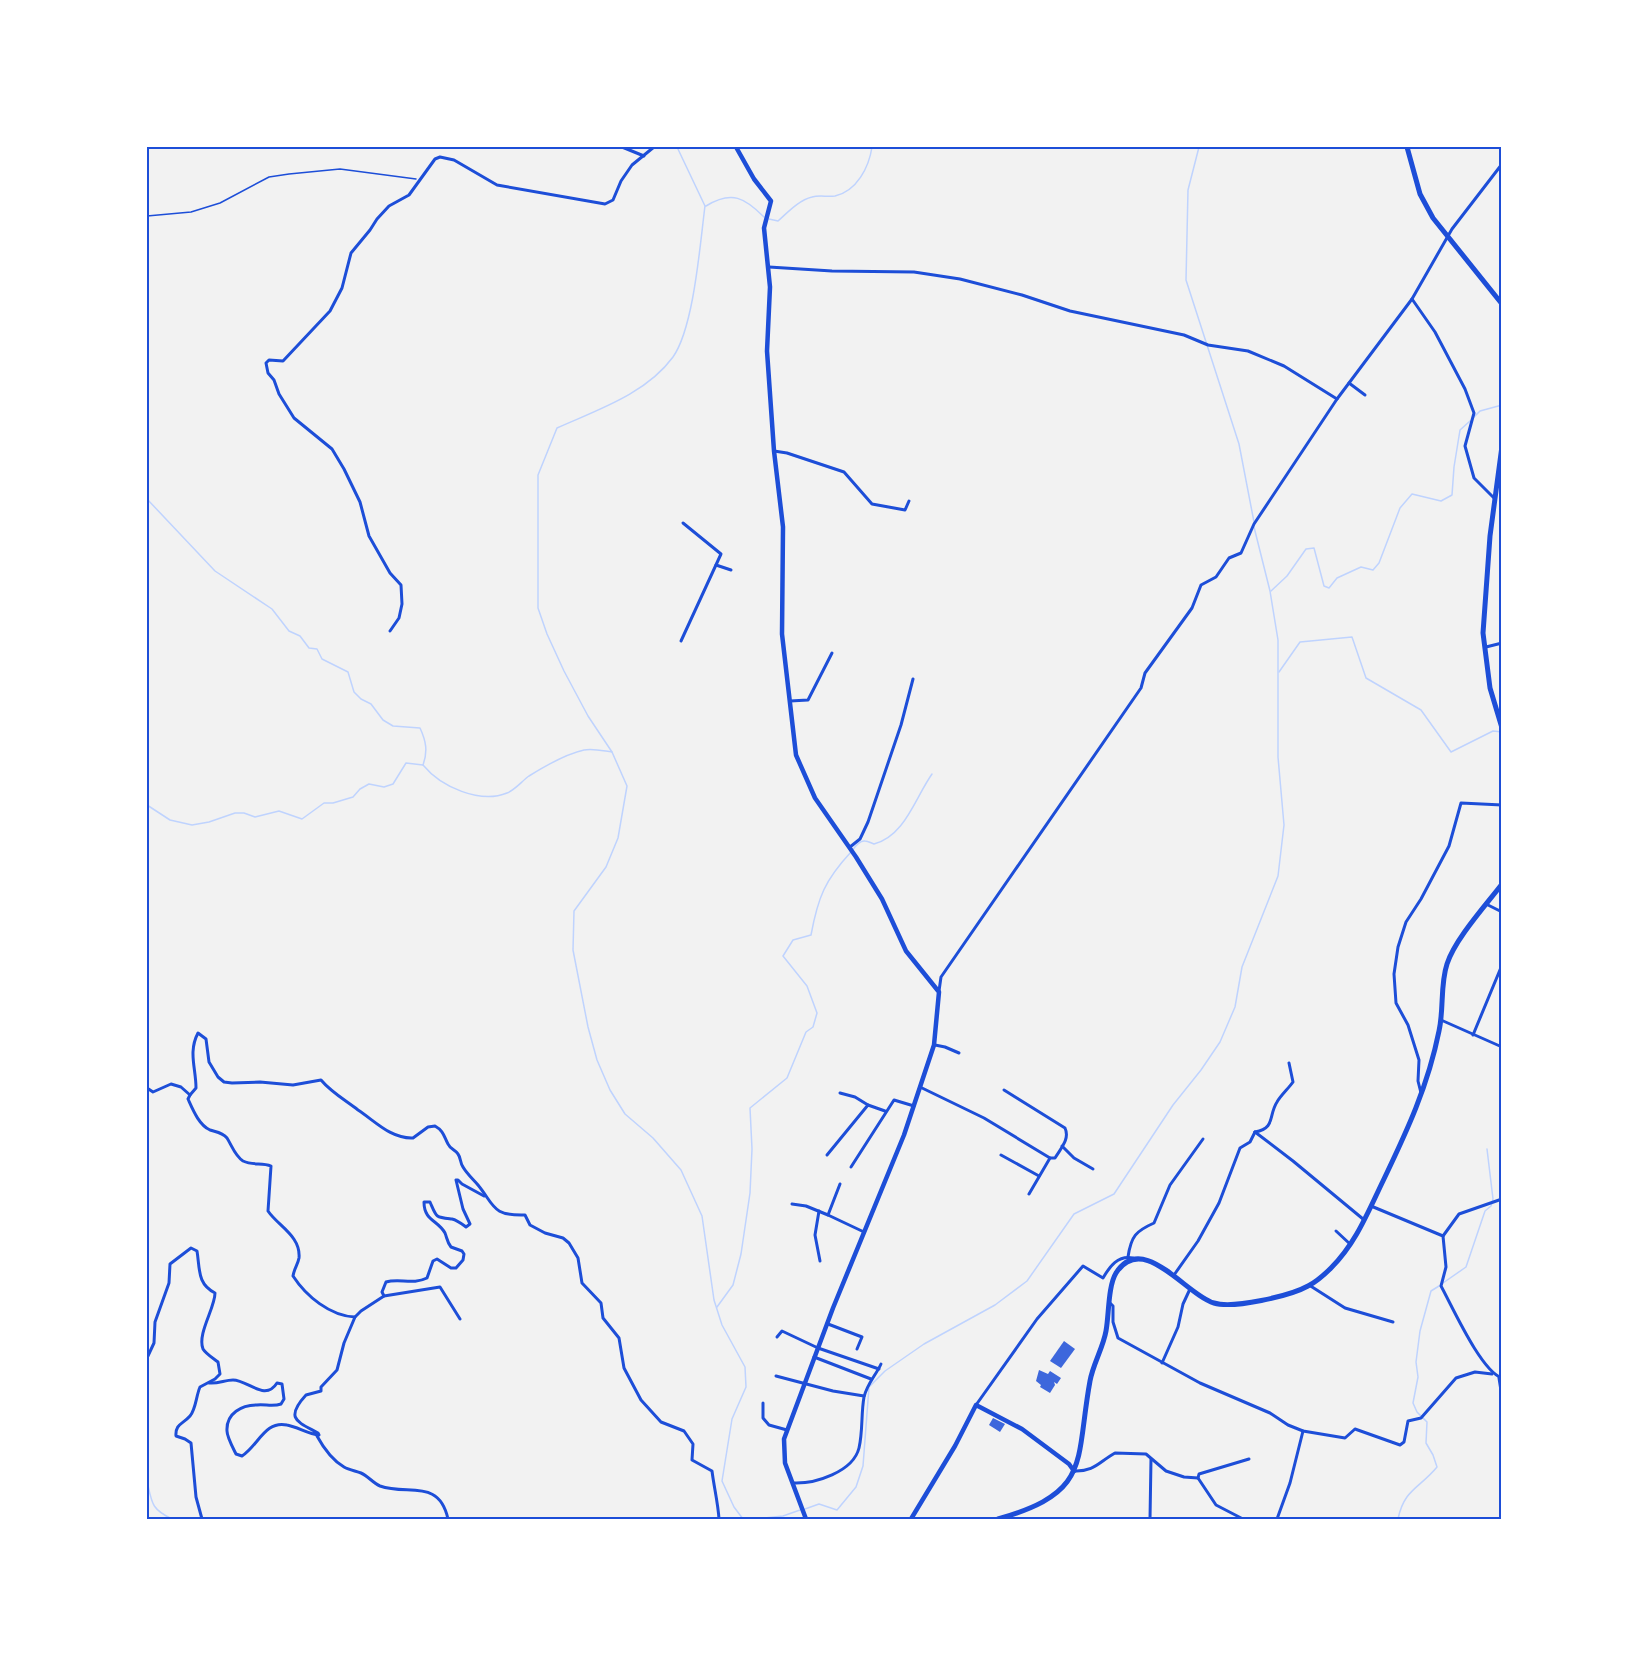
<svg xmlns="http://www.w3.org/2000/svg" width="1649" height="1666" font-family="Jost,sans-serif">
	<rect width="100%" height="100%" fill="#f2f2f2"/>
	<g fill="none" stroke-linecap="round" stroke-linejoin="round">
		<!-- stream -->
		<g stroke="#bfd3fe" stroke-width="1.5">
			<path d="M677,147L705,206"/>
			<path d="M1199,147L1188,190L1186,280L1239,444L1254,522"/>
			<path d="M705,206C700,244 694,327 673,357C646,394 597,410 557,428L538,475V608L547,634L564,671L588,716L612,752L627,786L618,838L606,867L574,911L573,950L588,1027L597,1060L610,1090L625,1114L653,1138L681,1170L702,1216L714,1300L722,1325L745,1367L746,1387L732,1419L722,1481L734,1507L743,1519"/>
			<path d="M706,206C732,190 745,198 764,217"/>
			<path d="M769,219L778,221C787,213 799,200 812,197C819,195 827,197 835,196C857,191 869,167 872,147"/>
			<path d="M1473,418L1480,411L1502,405"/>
			<path d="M147,499L215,571L272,609L289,631L300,636L309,648L317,649L322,659L348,672L354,692L361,699L371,704L383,720L393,726L420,728C426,741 428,751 423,765"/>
			<path d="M1271,591L1287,576L1306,549L1314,548L1324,586L1329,588L1337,578L1361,567L1373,570L1379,563L1400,508L1412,494L1441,501L1452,495L1454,467L1460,430L1470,421"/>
			<path d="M1279,672L1300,642L1352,637L1366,678L1421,710L1451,752L1493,731L1502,732"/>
			<path d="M147,805L170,820L192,825L209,822L235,813H244L255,817L279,811L302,819L324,803H333L353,797L360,789L369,784L384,787L393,784L406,763L423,765C441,787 480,804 507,793C515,790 522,781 529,776C545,766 566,754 584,750C593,748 604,751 612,752"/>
			<path d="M1443,1283L1466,1267L1485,1211L1491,1206L1493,1199L1487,1149"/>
			<path d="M717,1307L733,1285L741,1254L750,1193L752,1149L750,1108L787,1078L806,1032L813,1027L817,1013L807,986L783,956L793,940L811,935C818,897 825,880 851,852C854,848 859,840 865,841C868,841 871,843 874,844C905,836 915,798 932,774"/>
			<path d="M147,1481C152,1503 151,1509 172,1519"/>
			<path d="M805,1509L819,1504L837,1510L856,1487L863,1466L869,1387L885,1371L924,1344L995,1305L1027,1281L1074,1214L1114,1194L1173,1105L1201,1070L1220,1042L1235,1007L1242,967L1278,876L1284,825L1278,757V640L1270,591L1254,527"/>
			<path d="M754,1519L783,1516L800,1510"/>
			<path d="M1398,1519C1404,1489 1420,1488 1437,1467L1433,1455L1426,1443L1427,1422L1417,1412L1413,1403L1418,1377L1416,1362L1420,1331L1431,1291L1439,1286"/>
		</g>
	</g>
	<!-- building -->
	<g fill="#3d67dc">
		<path d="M1064,1341L1075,1349L1061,1368L1050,1361Z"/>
		<path d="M1039,1370L1048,1374L1050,1371L1061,1378L1057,1384L1054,1382L1055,1385L1050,1393L1040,1387L1041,1385L1036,1381Z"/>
		<path d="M993,1418L1005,1424L1000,1432L989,1425Z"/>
	</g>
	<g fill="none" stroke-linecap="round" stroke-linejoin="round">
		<!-- path -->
		<path stroke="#1d4ed8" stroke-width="1.5" d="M147,216L191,212L220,203L269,177L289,174L340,169L416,179"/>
		<!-- minor -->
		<g stroke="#1d4ed8" stroke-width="3">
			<path d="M622,147L644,156"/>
			<path d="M769,267L832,271L914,272L960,279L1022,295L1070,311L1184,335L1208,345L1248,351L1284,366L1337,399"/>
			<path d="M1412,299L1435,332L1465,389L1474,413L1465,446L1474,478L1494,498"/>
			<path d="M1349,383L1365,395"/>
			<path d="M774,451L787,453L844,472L872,504L905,510L909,501"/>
			<path d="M716,565L731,570"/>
			<path d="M390,631L399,618L402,604L401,585L390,573L369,536L360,502L344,469L332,449L294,418L279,394L274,380L268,373L266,363L269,360L283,361L330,311L342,288L351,253L370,230L377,219L389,206L409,195L435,159L440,157L454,160L497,185L605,204L613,200L621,181L632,165L654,147"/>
			<path d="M681,641L721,554L683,523"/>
			<path d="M1486,647L1502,643"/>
			<path d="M790,701L808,700L832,653"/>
			<path d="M850,847L860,839L868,822L901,725L913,679"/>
			<path d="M1486,904L1502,912"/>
			<path d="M939,991L941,977L1141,688L1145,673L1192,608L1201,585L1216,577L1229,558L1241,553L1254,524L1337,399L1412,299L1452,229L1502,164"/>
			<path d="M1441,1020L1502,1047"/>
			<path d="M1473,1035L1502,965"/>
			<path d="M935,1045L945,1047L959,1053"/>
			<path d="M920,1087L984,1118L1050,1158"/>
			<path d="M147,1088L153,1092L171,1084L181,1087L190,1095L188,1099C193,1110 199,1125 210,1130C216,1132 222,1132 227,1138C232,1146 235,1156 243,1161C253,1166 262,1162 271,1166L268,1211C278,1226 301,1236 299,1258C298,1264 294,1269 293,1276C306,1296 330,1316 355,1317"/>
			<path d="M1004,1090L1065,1128C1070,1139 1061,1148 1055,1158H1050L1029,1194"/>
			<path d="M840,1093L855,1097L868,1105"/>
			<path d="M1421,1093L1418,1081L1419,1060L1408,1025L1396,1003L1394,974L1398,947L1406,922L1421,899L1449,846L1461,803L1502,805"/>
			<path d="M190,1095L196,1088C196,1068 188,1052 198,1033L206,1039L209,1062L218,1077L224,1082L232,1083L260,1082L293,1085L321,1080C331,1092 345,1100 358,1110C375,1121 391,1139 413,1138L428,1127L435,1126C444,1131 444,1137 448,1144C450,1149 456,1150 458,1154C461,1158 460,1163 463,1167C467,1174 473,1179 478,1185C495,1206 492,1216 525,1215L530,1225L545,1233L563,1238L569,1243L578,1258L582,1283L601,1303L603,1318L619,1338L624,1368L641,1400L661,1422L684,1431L693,1444L692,1460L712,1471C714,1487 718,1503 719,1519"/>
			<path d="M1255,1132L1293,1161L1363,1219"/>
			<path d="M1255,1132C1276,1128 1268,1116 1277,1102C1281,1095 1288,1089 1293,1082L1289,1063"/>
			<path d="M1062,1146L1074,1158L1093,1169"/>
			<path d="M827,1155L868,1105L885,1111"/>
			<path d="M1001,1155L1039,1176"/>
			<path d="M851,1167L894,1100L914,1106"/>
			<path d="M840,1184L828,1215L864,1232"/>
			<path d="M792,1204L806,1206L828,1215"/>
			<path d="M1371,1206L1443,1236L1446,1267L1441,1286C1453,1308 1481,1371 1502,1378"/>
			<path d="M819,1211L815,1235L820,1261"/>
			<path d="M1336,1231L1350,1244"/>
			<path d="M1443,1236L1459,1214L1502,1199"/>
			<path d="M1128,1257C1131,1236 1136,1231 1154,1223L1170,1185L1203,1139"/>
			<path d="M1174,1275L1198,1241L1219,1203L1240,1148L1250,1142L1255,1132"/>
			<path d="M1309,1285L1345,1308L1393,1322"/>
			<path d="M384,1296L382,1292L386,1282C399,1278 413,1285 427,1278L433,1261L437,1259L451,1268H456L463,1260L464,1254L462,1251L451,1247C447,1242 447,1238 445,1233C438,1220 424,1221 424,1202H430C437,1218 435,1217 452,1219C457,1220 462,1224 466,1227L470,1224L463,1209L456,1180H458L462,1184L484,1196"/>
			<path d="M1110,1303L1113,1306V1322L1118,1338L1200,1383L1270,1413L1288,1425L1303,1431L1345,1438L1355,1429L1400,1445L1404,1442L1408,1421L1421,1418L1456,1378L1475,1372L1492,1374"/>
			<path d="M828,1324L862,1337L857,1349"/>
			<path d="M777,1337L782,1331L818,1348L879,1369"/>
			<path d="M814,1357L871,1379"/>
			<path d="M147,1358L154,1343L155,1322L169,1283L170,1264L191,1248L197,1251C200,1269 197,1284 215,1293C215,1308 197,1334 203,1349C206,1354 213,1358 218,1362L220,1374L215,1379L200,1387C196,1396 196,1409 190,1416C183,1424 175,1424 176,1436L185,1439L191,1443L196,1497L202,1519"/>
			<path d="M1162,1363L1178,1327L1183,1304L1190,1289"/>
			<path d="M776,1376L833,1391L864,1396"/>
			<path d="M1499,1378L1502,1397"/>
			<path d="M209,1383C218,1384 225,1380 233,1380C248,1380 265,1402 277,1383L282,1384L284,1399L281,1404C273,1407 265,1404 257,1405C242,1405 226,1413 227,1431C227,1437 233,1448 236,1454L242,1456C258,1446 265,1420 287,1425C298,1427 308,1434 319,1435L318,1433C298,1422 284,1419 306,1395L321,1391V1387L337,1370L344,1343L355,1317L361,1311L384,1296L440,1287L460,1319"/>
			<path d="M763,1403V1418L769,1425L787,1430"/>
			<path d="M976,1405L1037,1319L1083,1266L1103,1278C1110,1266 1118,1255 1133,1258"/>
			<path d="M317,1436C323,1447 332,1460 344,1467C349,1470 356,1471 361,1473C368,1476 373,1483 380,1486C408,1496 439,1478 448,1519"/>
			<path d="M1074,1471C1094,1472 1099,1462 1115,1453L1146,1454L1166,1471L1184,1477L1198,1478L1216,1505L1243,1519"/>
			<path d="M1198,1478L1199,1474L1249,1459"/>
			<path d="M793,1483C815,1484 853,1472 859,1448C863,1431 861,1413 864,1397C867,1384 876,1375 881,1364"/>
			<path d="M1150,1519L1151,1459"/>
			<path d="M1277,1519L1290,1483L1303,1431"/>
		</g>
		<!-- primary -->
		<g stroke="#1d4ed8" stroke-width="4.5">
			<path d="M736,147L754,179L771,201L764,228L770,287L767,351L774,451L783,527L782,634L796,755L815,798L856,857L882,899L906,951L939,992L934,1045L904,1135L833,1308L784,1439L785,1463L806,1519"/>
			<path d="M911,1519L955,1446L976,1405L1022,1429L1069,1464L1074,1471"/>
		</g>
		<!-- trunk -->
		<g stroke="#1d4ed8" stroke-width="5">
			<path d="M1407,147L1420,194L1433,218L1502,304"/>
			<path d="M1502,446L1490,536L1483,633L1490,688L1502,728"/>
			<path d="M998,1519C1092,1492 1075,1463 1090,1381C1093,1364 1103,1348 1106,1331C1109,1315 1108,1286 1116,1273C1143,1231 1186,1295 1214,1303C1233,1309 1290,1296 1308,1286C1316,1282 1325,1274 1331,1268C1356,1243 1368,1212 1383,1181C1407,1131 1428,1086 1439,1031C1444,1009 1440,985 1447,964C1455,939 1486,905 1502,884"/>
		</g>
	</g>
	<!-- border -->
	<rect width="1649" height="1666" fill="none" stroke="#ffffff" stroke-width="297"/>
	<rect x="148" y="148" width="1352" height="1370" fill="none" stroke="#1d4ed8" stroke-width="2"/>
</svg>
